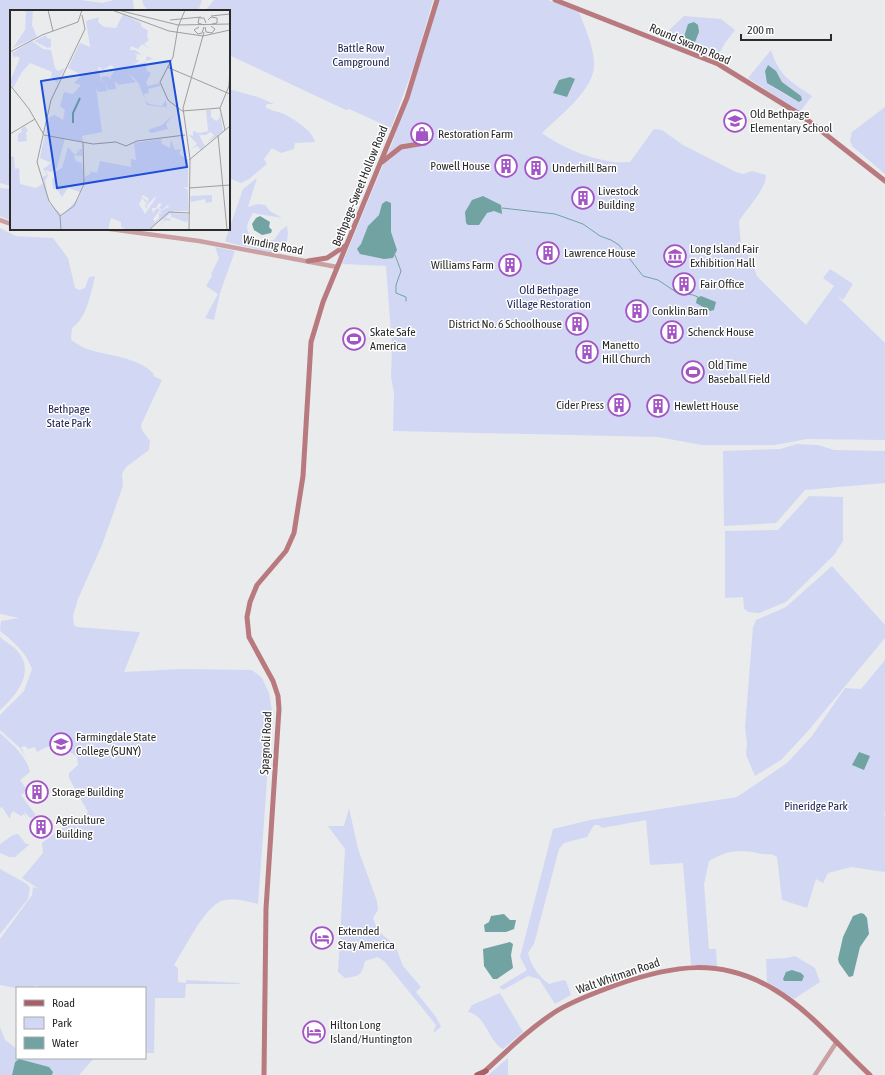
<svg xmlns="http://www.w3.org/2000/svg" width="885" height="1075" font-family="'Asap Condensed',sans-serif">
	<rect width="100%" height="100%" fill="#eaebed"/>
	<!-- green -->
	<g fill="#d2d8f3" fill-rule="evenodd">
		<path d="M0,0H81L102,3L114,0H133L134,11H11V186L0,183Z"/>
		<path d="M142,0H202L198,11H149L144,6Z"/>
		<path d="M214,0H433L415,63L391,128L349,109L346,110L333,104L229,55V11H205Z"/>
		<path d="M438,0H548L579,12C585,28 595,49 594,66C593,91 559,116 542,133C563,149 603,165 630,162L654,129L662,130L683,145L736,172L743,174L752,171L766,175C767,188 746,210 739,221L741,246L748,251L757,276L806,325L834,286L823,278L830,269L853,284L843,300L836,295L885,343V440L807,439L775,445H702L658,437L393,431L394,393L391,377L392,346L386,266L342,264L393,141Z"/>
		<path d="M684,16L721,19L735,30L725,43L716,59L696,52L695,53L659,40Z"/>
		<path d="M771,50C779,76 790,81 812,96L800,112L748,78ZM779,76L782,82L801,96L791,98L771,86Z"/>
		<path d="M229,89L258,97L274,104H267L265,107C273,112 279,111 286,115C295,120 313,131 315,142L295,143L294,149L281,153L272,148L264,159L267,164L249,179L241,183L229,178Z"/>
		<path d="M885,107V174L852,146L850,140L852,132Z"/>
		<path d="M257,178L248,207L258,204L265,205L270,211L282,218L253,213C248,222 244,227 251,237L265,240H274L281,230L287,226L288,233L286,248L277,253C268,251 229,244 225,241L243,189Z"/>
		<path d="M0,188L11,189V221L0,216Z"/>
		<path d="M0,228L16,236L53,238L68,258L75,288L79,290L85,288L89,277L95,276C91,293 87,318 72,328L71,340C76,343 82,347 87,349C109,356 138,357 154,374L153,376L162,380L141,425L142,430L150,441L149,450L126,467L122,474L123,486L102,545L78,599L73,616L74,625L77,627L140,632L124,672L180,669L252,670L262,678L269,693L272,711L258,904C246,901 231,896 219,902C202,912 185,948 174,965L178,968V982L186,983V980L241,983L238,984H186L185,998H155L154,1053H145V988H38L36,985C27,992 11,987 0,985V939L32,895L33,887L39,889L22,878L43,853L42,843L62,828L64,826L63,823L68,819L67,817L70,816L73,820L84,817L88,812L69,778V773L78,765L77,757C59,744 57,741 37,752L35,747L28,749L25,746L21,747L25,756L20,748L0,730V715L24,691L32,669C26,652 14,642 0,631L1,621L19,618L0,614Z"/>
		<path d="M215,247L235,251L220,293L214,320L205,318L218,294L206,286L212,276L211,274L219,258Z"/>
		<path d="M797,444L818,445L834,450L885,451V483L805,490L776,523L724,526L723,451L780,449Z"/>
		<path d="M809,496L843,497V541L834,555L786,602L759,613L748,612L744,609L743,597L725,598V531L778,530Z"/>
		<path d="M832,566L885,625V638L808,731L781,760L755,776L746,755L747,744L745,727L753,627L756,620L786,607Z"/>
		<path d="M0,637C7,643 16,647 21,656C33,675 15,697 0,710Z"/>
		<path d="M885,660V810L884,815L885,816V872L851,867L828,873L823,883L816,879L807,908L782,900L777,857C772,853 767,855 762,854C740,849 729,850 709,861L704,884L709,949H716L717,966L691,965L683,863L650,865L646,820L602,828L599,825H594L587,837L564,843L559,849L534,944L528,953C531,965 538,976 549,984L563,980L566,981L571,995L555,1004L539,979L528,976L503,990L499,987L527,970L520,957L553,829L590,820L737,797L787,763L812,736L845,688L861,689Z"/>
		<path d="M0,733C11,743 27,757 30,772L20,780L27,790L21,795L35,814V817L30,818L24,811L27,819L24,814L21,816L13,811L11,814L10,819L2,807L0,808Z"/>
		<path d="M349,808L358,849L377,901L378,910L373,918L378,931L395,945L403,966L421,987L416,992L436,1017L441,1027L433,1033L436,1025L385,962L378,957L365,961C361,976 360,976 345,978L338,972L345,849L328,826H344Z"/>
		<path d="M18,834L26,844H30L15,857H9L0,853V844L13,835Z"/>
		<path d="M0,869L27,884L30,888L28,899L0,934Z"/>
		<path d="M795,956L815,968L820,982L794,999L767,982L766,959L787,958Z"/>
		<path d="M500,993L523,1032L503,1049C488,1041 486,1015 468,1012L472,1005Z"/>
		<path d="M0,1027L5,1040L17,1049V1058H94L79,1075H52L53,1072L23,1060L15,1061L12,1075H0Z"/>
		<path d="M508,1058V1075H488Z"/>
	</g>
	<!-- water -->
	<g fill="#70a3a2">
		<path d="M694,22L698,25L699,32L695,42L688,45L683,40L688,24Z"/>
		<path d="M768,65L776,71L782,82L801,96L802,100L799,102L767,83L765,71Z"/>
		<path d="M570,77L575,79L567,97L553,93L559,80Z"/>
		<path d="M483,196L501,205L502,214L494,211L487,213L479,225H468L466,223L465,212L472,200Z"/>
		<path d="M386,201L391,203V232L397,250L393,258L384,259L360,254L357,249L361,244L368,226L379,215L382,204Z"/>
		<path d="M260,216L270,222L269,227L272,230L271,233L262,235L254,230L252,224L256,218Z"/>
		<path d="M701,296L716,302L714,310L710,311L696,303L697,298Z"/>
		<path d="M859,752L870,756L864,770L852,765Z"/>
		<path d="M861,913L864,914L867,918L869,934L860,947L853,976L849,977L839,963L838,959L843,937L853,916Z"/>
		<path d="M504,914L510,920H516L514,929L506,932H485L484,925L489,922L491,916Z"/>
		<path d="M510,942L513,944L511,955L513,968L497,979H493L484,966L483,949Z"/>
		<path d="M792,970L801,973L804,976L802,981H784L783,979L786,972Z"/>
		<path d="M19,1059L49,1067L53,1072L52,1075H12L15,1062Z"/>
	</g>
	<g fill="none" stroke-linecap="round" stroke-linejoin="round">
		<!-- stream -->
		<g stroke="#70a3a2" stroke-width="1">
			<path d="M502,208L555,214L583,224L600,236L611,240L619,245L643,276L658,280L676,292L693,295L698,297"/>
			<path d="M395,255L401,271L396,285V293L406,297V301"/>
		</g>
		<!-- tertiary -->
		<g stroke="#cba0a2" stroke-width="4.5">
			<path d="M0,220L11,224"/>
			<path d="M110,229L199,241L337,267"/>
			<path d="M815,1075L836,1043"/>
		</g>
		<!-- secondary -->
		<g stroke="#b87a7f" stroke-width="5">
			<path d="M555,0L718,64L801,115L885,181"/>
			<path d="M382,162L401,147L425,143"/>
			<path d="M308,261L327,258L345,246"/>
			<path d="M483,1073C506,1052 529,1029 555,1012C574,1000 595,993 616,985C673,965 721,957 775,990C809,1010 841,1048 870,1075"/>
			<path d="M264,1075L266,909L279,709L278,696L273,681L249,637L247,617L250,602L257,585L286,551L294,533L303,476L311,342L323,302L407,98L437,0"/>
		</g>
		<!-- primary -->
		<path stroke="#a95f66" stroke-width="5.5" d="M477,1075L486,1071"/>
	</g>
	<!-- icons -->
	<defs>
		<g id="school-ring" transform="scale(1.15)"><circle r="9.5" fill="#fff" stroke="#a354c5" stroke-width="1.5"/><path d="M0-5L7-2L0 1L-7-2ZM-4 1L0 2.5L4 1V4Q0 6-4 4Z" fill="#a354c5"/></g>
		<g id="shop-ring" transform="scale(1.15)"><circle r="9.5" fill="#fff" stroke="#a354c5" stroke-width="1.5"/><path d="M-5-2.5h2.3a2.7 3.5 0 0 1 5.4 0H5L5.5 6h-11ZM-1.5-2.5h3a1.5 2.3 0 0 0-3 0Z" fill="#a354c5"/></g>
		<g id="building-ring" transform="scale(1.15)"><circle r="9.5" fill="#fff" stroke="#a354c5" stroke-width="1.5"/><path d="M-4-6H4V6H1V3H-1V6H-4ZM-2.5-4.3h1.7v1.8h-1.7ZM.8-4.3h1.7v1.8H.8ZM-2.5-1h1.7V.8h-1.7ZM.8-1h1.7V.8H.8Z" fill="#a354c5"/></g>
		<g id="museum-ring" transform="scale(1.15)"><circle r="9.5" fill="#fff" stroke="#a354c5" stroke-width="1.5"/><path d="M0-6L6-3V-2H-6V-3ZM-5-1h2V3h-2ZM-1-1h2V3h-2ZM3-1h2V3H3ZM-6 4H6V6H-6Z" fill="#a354c5"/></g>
		<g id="stadium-ring" transform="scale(1.15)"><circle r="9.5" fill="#fff" stroke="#a354c5" stroke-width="1.5"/><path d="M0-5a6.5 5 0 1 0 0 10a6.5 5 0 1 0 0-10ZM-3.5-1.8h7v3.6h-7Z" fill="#a354c5"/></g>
		<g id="university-ring" transform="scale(1.15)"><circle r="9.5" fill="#fff" stroke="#a354c5" stroke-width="1.5"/><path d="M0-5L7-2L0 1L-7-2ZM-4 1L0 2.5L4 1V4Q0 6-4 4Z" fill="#a354c5"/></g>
		<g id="hotel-ring" transform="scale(1.15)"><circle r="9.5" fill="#fff" stroke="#a354c5" stroke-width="1.5"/><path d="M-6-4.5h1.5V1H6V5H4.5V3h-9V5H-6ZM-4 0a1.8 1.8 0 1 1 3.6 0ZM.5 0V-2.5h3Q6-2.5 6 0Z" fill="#a354c5"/></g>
	</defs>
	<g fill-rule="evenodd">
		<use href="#school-ring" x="735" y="121"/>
		<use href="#shop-ring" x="422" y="134"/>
		<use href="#building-ring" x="506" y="166"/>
		<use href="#building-ring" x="536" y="168"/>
		<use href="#building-ring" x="583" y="198"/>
		<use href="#building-ring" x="548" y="253"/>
		<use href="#museum-ring" x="675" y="256"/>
		<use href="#building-ring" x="510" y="265"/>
		<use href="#building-ring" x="684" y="284"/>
		<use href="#building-ring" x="637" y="311"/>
		<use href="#building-ring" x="577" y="324"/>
		<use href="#building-ring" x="672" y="332"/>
		<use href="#stadium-ring" x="354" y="339"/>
		<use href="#building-ring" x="587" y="352"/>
		<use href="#stadium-ring" x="693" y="372"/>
		<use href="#building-ring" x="619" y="405"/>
		<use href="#building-ring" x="658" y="406"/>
		<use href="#university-ring" x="61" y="744"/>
		<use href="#building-ring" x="37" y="792"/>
		<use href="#building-ring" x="41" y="827"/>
		<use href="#hotel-ring" x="322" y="938"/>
		<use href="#hotel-ring" x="314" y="1032"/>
	</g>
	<g text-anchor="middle" stroke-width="3" stroke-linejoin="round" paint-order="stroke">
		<!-- street labels -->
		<g font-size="12" fill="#2b2b2c" stroke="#fff">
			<text transform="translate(690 44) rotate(23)" y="4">Round Swamp Road</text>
			<text transform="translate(360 186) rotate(-68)" y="4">Bethpage-Sweet Hollow Road</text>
			<text transform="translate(273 245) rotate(11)" y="4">Winding Road</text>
			<text transform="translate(266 743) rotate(-87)" y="4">Spagnoli Road</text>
			<text transform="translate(618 976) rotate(-19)" y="4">Walt Whitman Road</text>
		</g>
		<!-- park labels -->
		<g font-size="12" fill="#222756" stroke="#fff">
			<text x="361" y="52">Battle Row<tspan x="361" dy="14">Campground</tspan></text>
			<text x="549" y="294">Old Bethpage<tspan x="549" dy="14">Village Restoration</tspan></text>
			<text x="69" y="413">Bethpage<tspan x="69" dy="14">State Park</tspan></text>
			<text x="816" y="810">Pineridge Park</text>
		</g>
		<!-- poi labels -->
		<g font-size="12" fill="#2b2b2c" stroke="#fff" text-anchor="start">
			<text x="750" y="118">Old Bethpage<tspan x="750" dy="14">Elementary School</tspan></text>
			<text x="438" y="138">Restoration Farm</text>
			<text x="490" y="170" text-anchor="end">Powell House</text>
			<text x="552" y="172">Underhill Barn</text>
			<text x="598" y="195">Livestock<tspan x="598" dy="14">Building</tspan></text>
			<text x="690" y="253">Long Island Fair<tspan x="690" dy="14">Exhibition Hall</tspan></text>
			<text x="564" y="257">Lawrence House</text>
			<text x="494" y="269" text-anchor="end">Williams Farm</text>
			<text x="700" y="288">Fair Office</text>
			<text x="652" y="315">Conklin Barn</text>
			<text x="562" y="328" text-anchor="end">District No. 6 Schoolhouse</text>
			<text x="370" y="336">Skate Safe<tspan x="370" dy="14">America</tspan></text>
			<text x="688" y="336">Schenck House</text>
			<text x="602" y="349">Manetto<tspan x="602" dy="14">Hill Church</tspan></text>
			<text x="708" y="369">Old Time<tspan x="708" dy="14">Baseball Field</tspan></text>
			<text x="604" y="409" text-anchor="end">Cider Press</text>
			<text x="674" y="410">Hewlett House</text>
			<text x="76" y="741">Farmingdale State<tspan x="76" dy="14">College (SUNY)</tspan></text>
			<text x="52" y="796">Storage Building</text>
			<text x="56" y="824">Agriculture<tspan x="56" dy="14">Building</tspan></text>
			<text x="338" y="935">Extended<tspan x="338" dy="14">Stay America</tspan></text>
			<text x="330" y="1029">Hilton Long<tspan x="330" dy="14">Island/Huntington</tspan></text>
		</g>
	</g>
	<!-- overview -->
	<g transform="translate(10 10)">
		<rect width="220" height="220" fill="#eaebed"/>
		<path d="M23,0L22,15L27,27L3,38L15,20L16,2L14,1ZM113,4L131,13V16L138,21L137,27L139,30L134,34L142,40L132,34L128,39L121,36L120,40H125L132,45L123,43L127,45L126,50H130L125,54L123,52L125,55L135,52L137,46L143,49L135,51L137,61L141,63L136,72L138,76L150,73V76L138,79L139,83L134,84L135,90L139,94L152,96L156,90L157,98L154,96L153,97L137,95L129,74L124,68L119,65L126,72L109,75L105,71L106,79L98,80L96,74L92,71L91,67L97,66L103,70L100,67L106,59L101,55L93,60L88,56L91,71L96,74L97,81L88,82L86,77L92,122L72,126L73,132L55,128L47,158L41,162L35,160L38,165L35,171L39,193L52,205L69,188L75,167L81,163L79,161L87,163L90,151L121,157V149L126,150L124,133L151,129L152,134L160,138L161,130L165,140L171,139L169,144L178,150V178L172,176L178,180V201H164L138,220H117L111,217V212L101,208L98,220H0V146L4,147L5,159L9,158L10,174L26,178L34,173L32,167L37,165L33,159L41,153L30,148L38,108L45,105L53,110L55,100L50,96L54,82L63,84L71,75L64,73L72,65L58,58L70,33L80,37L76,11L89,7L88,12L94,17L106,18ZM133,185L139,189L135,196L137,199V195L145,187L146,188L135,204L129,194L132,188L136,193L137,191L132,187L130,189ZM149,193L152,194L149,198L152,200L158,195L159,197L150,201L152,204L149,203V208L145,212L143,209L150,200L147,198L143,203L142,198H146ZM36,25L37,28L41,29V37L38,38L24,31ZM22,31L33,39L41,40L45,58L48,61L55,58L47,73L41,67L42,62L20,53L12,62L3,78L0,71L10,48L6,46L4,48L2,43ZM196,100H201V107L206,111L209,109L210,102L213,121L197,133L204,125L200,122L196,125H189L195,136L191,140L187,136L180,140L187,134L178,124L183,126V121L189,123L198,121ZM163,105L156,114L158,119L141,123L138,120L152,115ZM15,116L18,121L16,122L17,131L8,132V124L12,122L11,119ZM58,137L64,144H67L68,140L71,144L69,139H72V146L65,145L64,147L66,151L72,153L74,171L70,182L58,178L52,187L47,179H43L42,170L46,165L45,162L52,158ZM202,185V192L196,193L195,189L181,192L180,186ZM159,203L178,204V211L176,212L162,207L159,211L156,210L145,220L154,211V207L160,209L162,206Z" fill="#d2d8f3" fill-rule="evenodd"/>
		<path fill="none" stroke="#70a3a2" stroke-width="2" d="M63,113V103L70,88"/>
		<path fill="none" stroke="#9e9ea0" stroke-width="1" d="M38,0L43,21M102,0L159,21L193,26L220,20M108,0L168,15L220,14M201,6L220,4M160,10L191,7M198,10L201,7L207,8V13L202,14M194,15L188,13L189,8H194L196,13M189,17L184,20L188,24L192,23L194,17M195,17L196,22L202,23L205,19L201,16M0,42L32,25L68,12L72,0M157,57L220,84M0,75L19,99L34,125L83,134L106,132L116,136L127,131L175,125M172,101L210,98M172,101L158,90L150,72L163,47L168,17L175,0M215,120L210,98L219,76L220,58M0,124L25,109M208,125L217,220M179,150L220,116M179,178L220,175M50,206L64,196L74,174L73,132M51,220L50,206L39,191L27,152L41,90L75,19L72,5M139,220L159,202L180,203M179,220L180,149L173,98L194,22"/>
		<path fill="#1d4ed8" fill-opacity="0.15" stroke="#1d4ed8" stroke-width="2" d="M160,51L177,157L47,178L31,71Z"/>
		<rect width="220" height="220" fill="none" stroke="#2b2b2c" stroke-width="2"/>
	</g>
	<!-- legend -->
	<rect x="16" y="987" width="130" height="72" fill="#ffffff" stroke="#aaaaab"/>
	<rect x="24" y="1000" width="20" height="6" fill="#a95f66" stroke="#aaaaab"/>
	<text x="52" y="1007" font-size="12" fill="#2b2b2c">Road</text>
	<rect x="24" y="1017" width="20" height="12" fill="#d2d8f3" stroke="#aaaaab"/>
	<text x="52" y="1027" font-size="12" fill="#2b2b2c">Park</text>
	<rect x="24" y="1037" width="20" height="12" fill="#70a3a2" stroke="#aaaaab"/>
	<text x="52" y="1047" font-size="12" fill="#2b2b2c">Water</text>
	<!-- scale -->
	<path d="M741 34v6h90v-6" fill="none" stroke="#2b2b2c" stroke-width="2"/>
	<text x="747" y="34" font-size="12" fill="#2b2b2c" stroke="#ffffff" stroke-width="3" paint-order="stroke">200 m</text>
</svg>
